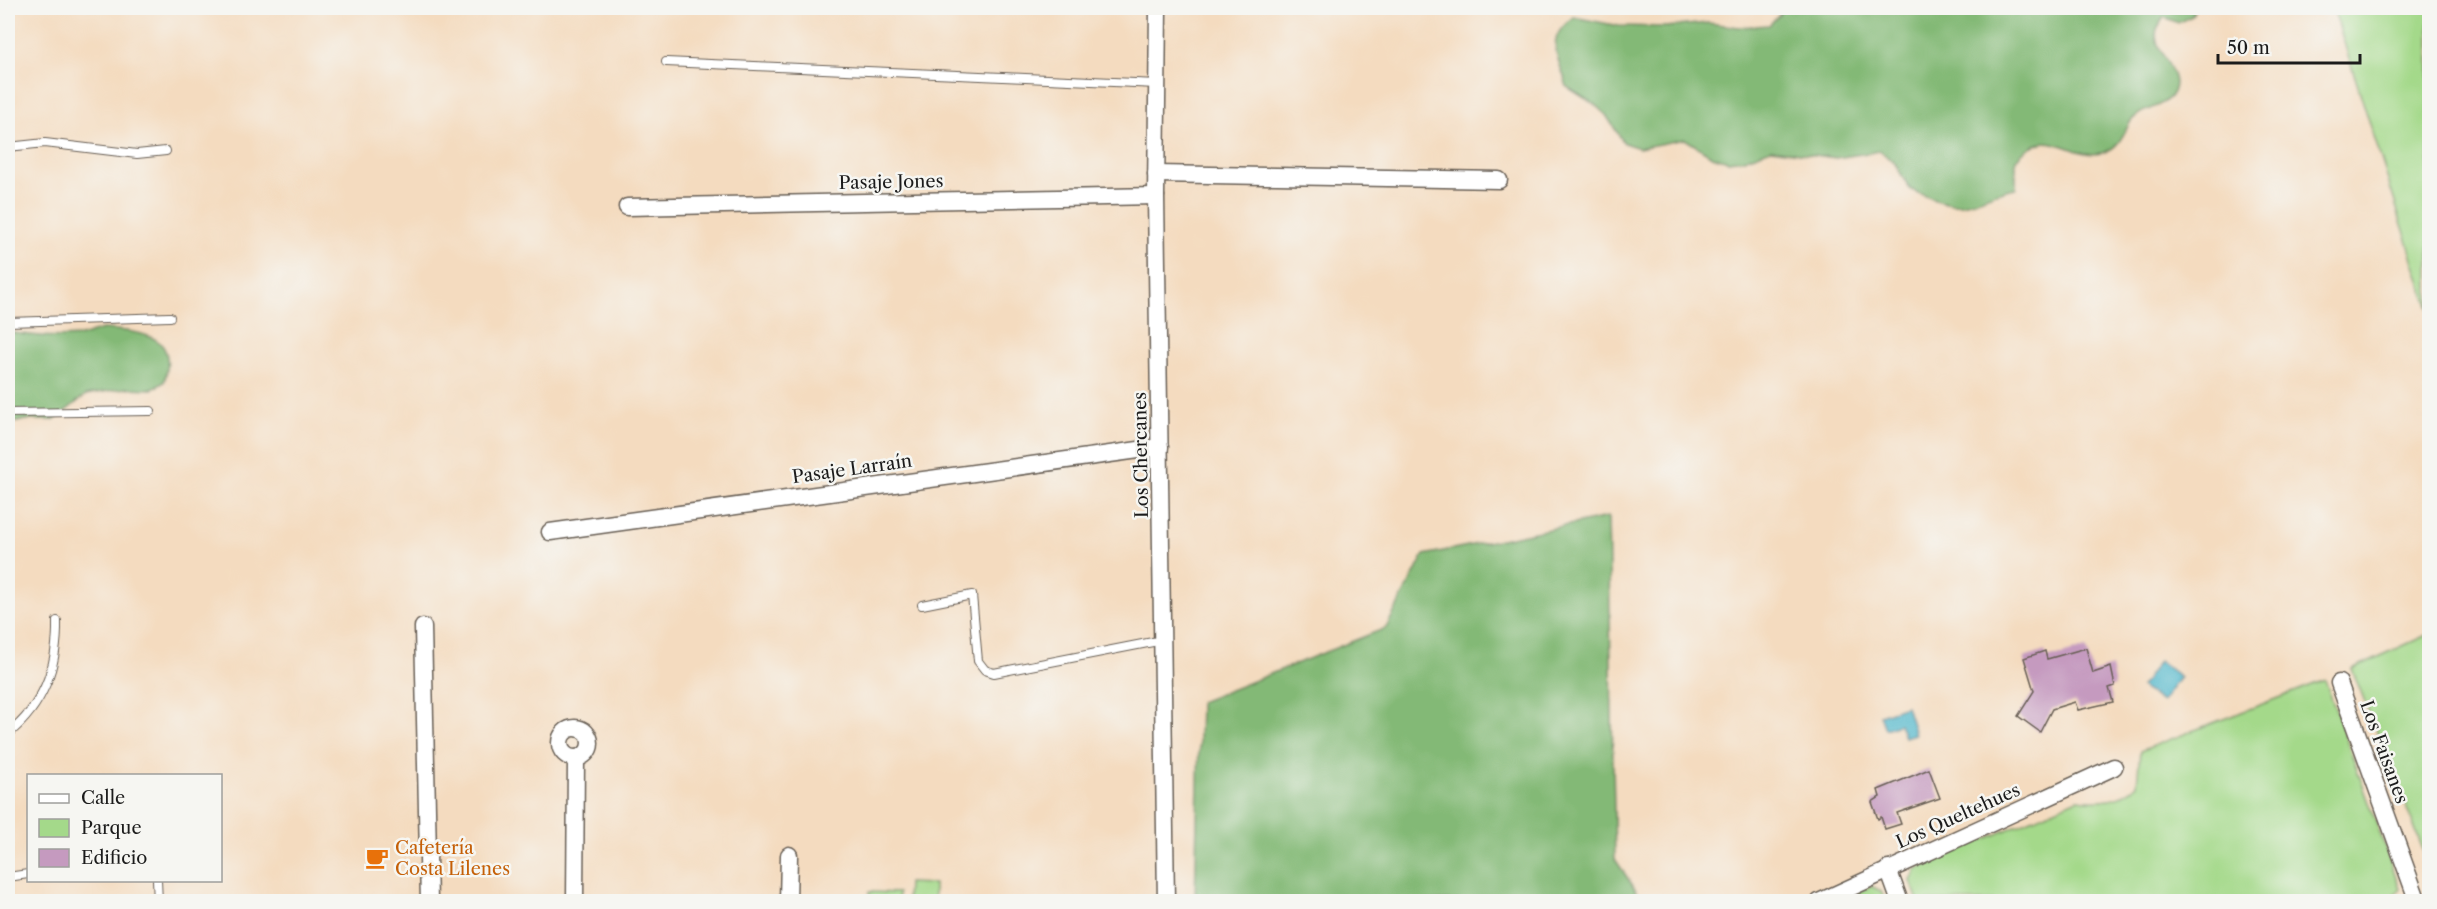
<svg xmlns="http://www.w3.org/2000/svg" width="2437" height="909" font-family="'Libre Caslon Text',serif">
	<rect width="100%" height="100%" fill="#f6f6f2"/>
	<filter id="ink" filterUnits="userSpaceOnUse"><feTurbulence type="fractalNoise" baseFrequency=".0167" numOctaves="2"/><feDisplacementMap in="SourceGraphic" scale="12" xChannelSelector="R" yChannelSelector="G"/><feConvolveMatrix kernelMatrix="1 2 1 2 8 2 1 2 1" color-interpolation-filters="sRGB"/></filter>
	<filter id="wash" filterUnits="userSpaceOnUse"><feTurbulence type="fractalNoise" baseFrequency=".008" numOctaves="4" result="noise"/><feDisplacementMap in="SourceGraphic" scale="24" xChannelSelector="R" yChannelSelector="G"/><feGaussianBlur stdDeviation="1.35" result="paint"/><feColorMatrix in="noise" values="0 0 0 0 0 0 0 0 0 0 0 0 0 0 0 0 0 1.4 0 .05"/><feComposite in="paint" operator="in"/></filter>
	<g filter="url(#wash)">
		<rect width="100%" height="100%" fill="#f4dbbf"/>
		<!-- green -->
		<g fill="#a4d98a" stroke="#607a53" stroke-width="1.5">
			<path d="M2333,8H2429V309Z"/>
			<path d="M2429,634V865L2352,669Z"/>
			<path d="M2325,680L2400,889L2391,899L2386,902L1918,901L1911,881L1916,869L2078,799C2099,802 2121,801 2137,785L2140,751Z"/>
			<path d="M908,883L934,884V901H907Z"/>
			<path d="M1871,886L1881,891L1885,901L1837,902Z"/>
			<path d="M869,892L898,893V901H869Z"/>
		</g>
		<!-- forest -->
		<g fill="#83b976" stroke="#506a49" stroke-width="1.5">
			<path d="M1782,8H2195L2192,16L2178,23L2164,17C2162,20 2159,25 2157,29C2150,52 2188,74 2170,97C2160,109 2141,108 2131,121C2123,134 2119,150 2101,153C2069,160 2051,121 2016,159V188C1995,190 1970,207 1951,204C1937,202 1922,195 1910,189L1894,162L1880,151L1836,158L1771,149L1744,159L1728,161L1712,156L1685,139L1639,148L1624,143L1606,115L1594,104L1567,87C1559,56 1542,40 1574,17L1619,26L1666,27L1708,23L1739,27L1769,25L1779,15Z"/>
			<path d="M103,329C140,332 180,333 164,382L153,389L126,388L86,395L54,420H26L8,424V332C31,336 56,338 80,336C88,335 95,330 103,329Z"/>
			<path d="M1608,517L1615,859L1643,901H1195L1200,702L1386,628L1424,555Z"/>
		</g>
		<!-- water -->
		<g fill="#4db6ca" stroke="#346973" stroke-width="1.5">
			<path d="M2159,661L2180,677L2162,702L2141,687Z"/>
			<path d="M1906,706L1915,734L1904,737L1899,724L1885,729L1880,715Z"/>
		</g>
		<g id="blocks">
			<!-- building -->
			<g fill="#c59abf">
				<path d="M2086,648L2093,673L2111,667L2115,686L2109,688L2113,702L2078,710L2075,702L2052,709L2040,732L2018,716L2034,691L2024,658L2045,651L2047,659Z"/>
				<path d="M1929,769L1940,798L1897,813L1901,824L1885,829L1881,817L1878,819L1872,802L1880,797L1878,790Z"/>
			</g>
		</g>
	</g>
	<g filter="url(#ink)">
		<use href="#blocks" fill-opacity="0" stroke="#685f55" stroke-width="1.5"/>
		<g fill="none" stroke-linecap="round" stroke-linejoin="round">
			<!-- lane casing -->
			<g stroke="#685f55" stroke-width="10">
				<g id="lane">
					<path d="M666,62L1157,84"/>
					<path d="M8,147L45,143L137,154L166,151"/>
					<path d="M8,322L170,317"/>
					<path d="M8,413L151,411"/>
					<path d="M922,605L972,595L978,661L985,670L994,673L1163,640"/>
					<path d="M8,734C43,706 58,666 57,621"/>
					<path d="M8,877L28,874"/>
					<path d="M157,880L158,902"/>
				</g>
			</g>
			<!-- street casing -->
			<g stroke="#685f55" stroke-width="19">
				<g id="street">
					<path d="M1158,8L1156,196L1166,902"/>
					<path d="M1156,174L1499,180"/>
					<path d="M627,207L1156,196"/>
					<path d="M550,532L1160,447"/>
					<path d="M423,627L429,902"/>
					<path d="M2339,683L2418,902"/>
					<circle cx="575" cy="743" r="15"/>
					<path d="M1888,869L1900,902"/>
					<path d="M575,902L576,758"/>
					<path d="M788,902L789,855"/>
					<path d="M1819,902L2114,767"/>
				</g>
			</g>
			<!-- lane -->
			<use href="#lane" stroke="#fff" stroke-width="8"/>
			<!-- street -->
			<use href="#street" stroke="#fff" stroke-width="16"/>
		</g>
	</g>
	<!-- icons -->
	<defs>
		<g id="cafe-bare" transform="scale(1.8)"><path d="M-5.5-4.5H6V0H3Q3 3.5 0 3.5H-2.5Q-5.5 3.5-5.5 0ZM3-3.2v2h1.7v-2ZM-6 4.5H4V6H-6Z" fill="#e8710a" stroke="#f6f6f2" stroke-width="2.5" paint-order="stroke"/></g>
	</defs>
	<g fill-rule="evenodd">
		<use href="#cafe-bare" x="377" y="858"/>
	</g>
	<g text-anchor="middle" stroke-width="5" stroke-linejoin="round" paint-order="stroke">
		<!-- street labels -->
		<g font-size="18" fill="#1c1c1c" stroke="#f6f6f2">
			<text transform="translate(891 182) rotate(-1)" y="6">Pasaje Jones</text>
			<text transform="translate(1141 455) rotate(-91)" y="6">Los Chercanes</text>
			<text transform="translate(852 469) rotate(-8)" y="6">Pasaje Larraín</text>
			<text transform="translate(2384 752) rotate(70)" y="6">Los Faisanes</text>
			<text transform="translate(1958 816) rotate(-24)" y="6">Los Queltehues</text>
		</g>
		<!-- food labels -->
		<g font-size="18" fill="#c56008" stroke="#f6f6f2" text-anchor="start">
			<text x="395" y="854">Cafetería<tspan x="395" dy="21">Costa Lilenes</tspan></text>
		</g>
	</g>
	<!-- margin -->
	<rect width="2437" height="909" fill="none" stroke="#f6f6f2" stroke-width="30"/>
	<!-- legend -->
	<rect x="27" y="774" width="195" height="108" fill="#f6f6f2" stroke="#9f9f9c" stroke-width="1.5"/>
	<rect x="39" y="794" width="30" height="9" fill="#ffffff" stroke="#9f9f9c" stroke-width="1.5"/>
	<text x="81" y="804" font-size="18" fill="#1c1c1c">Calle</text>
	<rect x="39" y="819" width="30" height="18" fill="#a4d98a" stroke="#9f9f9c" stroke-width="1.5"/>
	<text x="81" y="834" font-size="18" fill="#1c1c1c">Parque</text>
	<rect x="39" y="849" width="30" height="18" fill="#c59abf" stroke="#9f9f9c" stroke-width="1.5"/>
	<text x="81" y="864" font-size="18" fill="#1c1c1c">Edificio</text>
	<!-- scale -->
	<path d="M2218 54v9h142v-9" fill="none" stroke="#1c1c1c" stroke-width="3"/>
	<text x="2227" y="54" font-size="18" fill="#1c1c1c" stroke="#f6f6f2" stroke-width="4.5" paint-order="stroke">50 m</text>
</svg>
